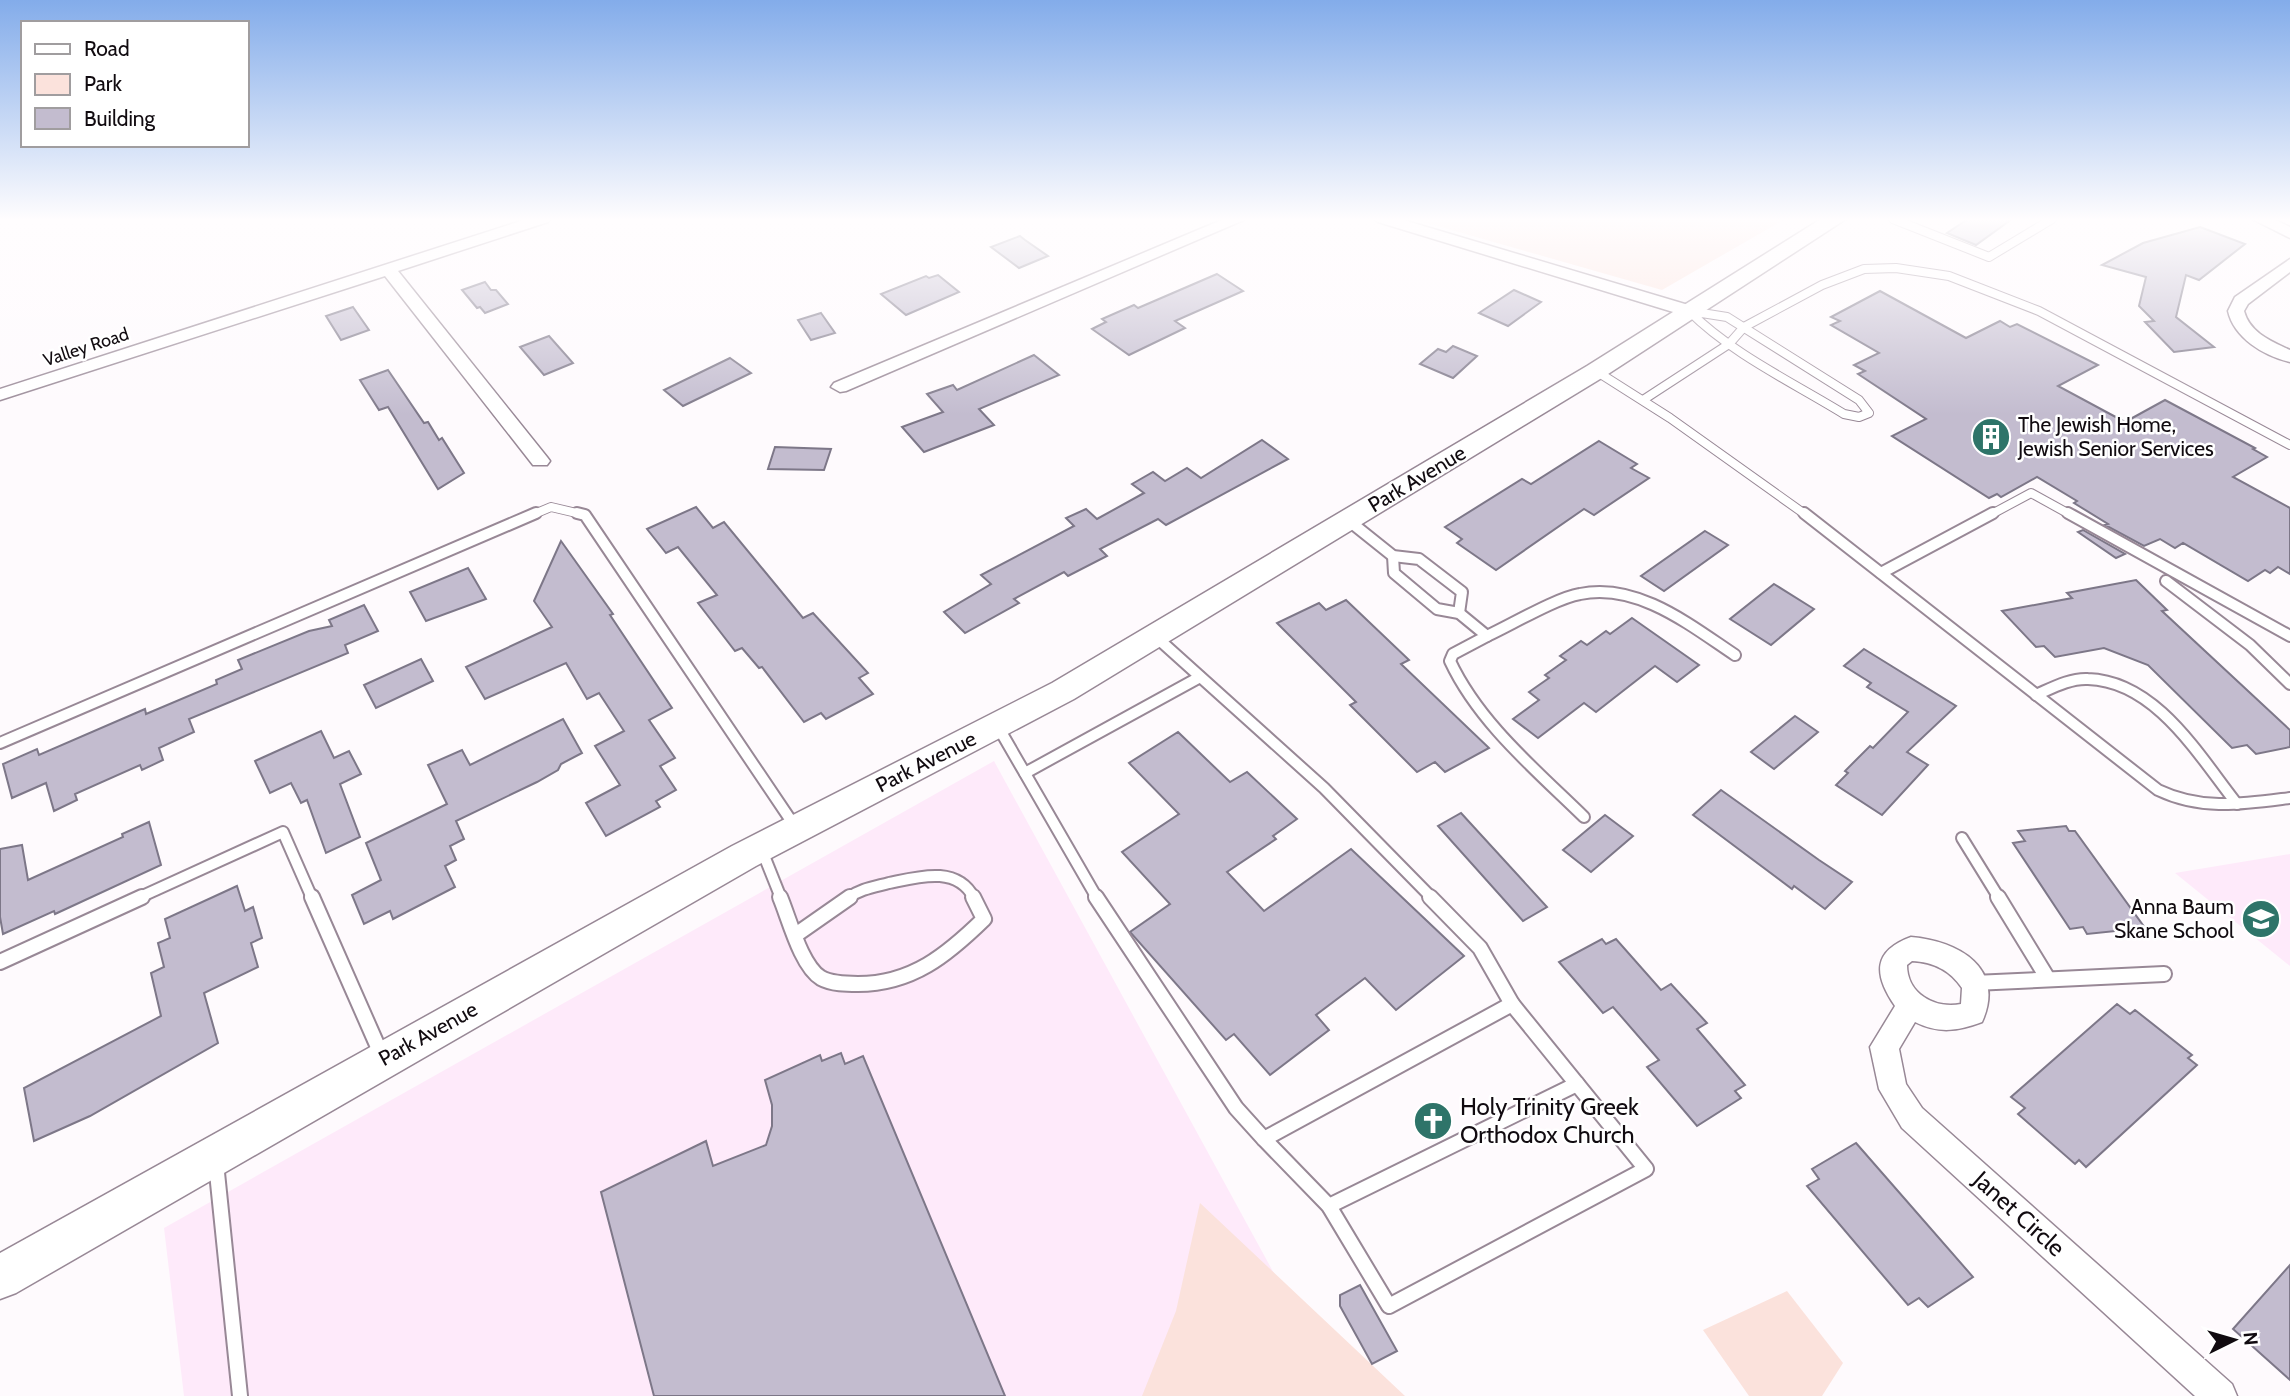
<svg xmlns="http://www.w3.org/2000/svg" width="2290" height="1396" font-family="Cabin,sans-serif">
	<rect width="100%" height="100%" fill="#fefafd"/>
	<!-- built -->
	<g fill="#feeafa">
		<path d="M994,761L1341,1396H184L164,1228Z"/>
		<path d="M2290,854V966L2175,873Z"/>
	</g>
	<!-- green -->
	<g fill="#fbe2dc">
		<path d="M1413,219H1785L1662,290Z"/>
		<path d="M1200,1203L1405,1396H1142L1176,1311Z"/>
		<path d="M1787,1291L1843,1363L1822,1396H1749L1703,1330Z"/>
	</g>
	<!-- building -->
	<g fill="#c3bccf" stroke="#7d7788" stroke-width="2">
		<path d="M1968,219H2012L1976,245L1947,233Z"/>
		<path d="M2200,227L2245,244L2199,280L2186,275L2176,317L2214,347L2174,352L2145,322L2154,321L2139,306L2146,277L2102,265L2143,243Z"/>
		<path d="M1020,236L1025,240L1048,256L1019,268L991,247Z"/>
		<path d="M1217,274L1243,291L1175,321L1185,328L1129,355L1092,329L1106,322L1102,319L1134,305L1138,308Z"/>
		<path d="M938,275L959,292L906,315L881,294L926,276L929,278Z"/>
		<path d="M485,282L491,290H496L508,304L485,313L480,307L477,308L462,290Z"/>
		<path d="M1514,290L1541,302L1508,326L1479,313Z"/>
		<path d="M1880,291L1966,338L2000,321L2010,327L2017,324L2098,365L2058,386L2125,422L2165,400L2255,448L2253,449L2267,457L2233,477L2290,508V574L2278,567L2270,573L2265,570L2248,581L2183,543L2175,548L2160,539L2144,546L2105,525L2108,524L2074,503L2077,501L2037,477L2001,497L1997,494L1989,498L1892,436L1926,419L1858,374L1865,371L1854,365L1879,353L1831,325L1840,321L1831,317Z"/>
		<path d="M353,307L369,330L341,340L326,316Z"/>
		<path d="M821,313L835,333L811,340L798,320Z"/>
		<path d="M549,336L573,363L544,375L520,347Z"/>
		<path d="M1453,346L1477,356L1453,378L1420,364L1438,349L1446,352Z"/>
		<path d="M1034,355L1059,375L979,409L994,425L924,452L902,427L943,412L927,394L953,385L957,390Z"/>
		<path d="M730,358L751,373L683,406L664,390Z"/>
		<path d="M388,370L424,423L428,422L439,440L442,438L464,473L438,489L388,407L379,410L360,380Z"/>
		<path d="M1262,440L1288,459L1166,525L1158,519L1100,549L1107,556L1068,576L1064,572L1014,599L1019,603L965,633L944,612L991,584L981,575L1074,526L1066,518L1086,509L1097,519L1144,493L1132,484L1153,472L1165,481L1187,468L1201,478Z"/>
		<path d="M1599,441L1637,464L1631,468L1649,478L1594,515L1584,509L1496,570L1457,543L1462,539L1445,527L1522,479L1531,484Z"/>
		<path d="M775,447L831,449L824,470L768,469Z"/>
		<path d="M696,507L713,528L724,522L803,618L813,613L868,673L859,678L873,694L826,719L821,713L804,722L762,667L759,668L742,648L735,651L698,603L717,595L678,547L666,553L647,529Z"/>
		<path d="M2083,530L2125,554L2116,558L2078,532Z"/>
		<path d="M1705,531L1728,545L1664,591L1641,576Z"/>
		<path d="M561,541L613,614L610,615L672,708L649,720L675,758L660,766L676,790L656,801L660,807L606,836L586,803L620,785L595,746L624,731L599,693L587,699L566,663L485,699L466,667L552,627L534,601Z"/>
		<path d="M468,568L486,599L426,621L410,592Z"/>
		<path d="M2136,580L2167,610L2162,611L2290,730V747L2256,754L2247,745L2232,748L2148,665L2104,648L2055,657L2044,646L2036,647L2002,611L2072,598L2067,593Z"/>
		<path d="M1774,584L1814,609L1771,645L1730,619Z"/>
		<path d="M1346,600L1409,660L1401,664L1489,748L1445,772L1435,762L1417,772L1350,705L1356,702L1277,623L1319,603L1326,610Z"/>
		<path d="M364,605L378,631L345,645L348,653L189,719L194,732L159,748L163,760L142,770L140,765L75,794L77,800L54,811L46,783L12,798L3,764L37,749L39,755L145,709L146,714L217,684L216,680L242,669L238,660L309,631L332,626L329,620Z"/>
		<path d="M1632,618L1699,665L1677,682L1655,666L1596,712L1584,703L1538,738L1513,719L1539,700L1529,692L1549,678L1545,675L1566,660L1560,656L1581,641L1587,645L1606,631L1610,634Z"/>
		<path d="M1864,649L1956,706L1907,752L1928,765L1882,815L1836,785L1848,773L1845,771L1870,746L1873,748L1908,712L1867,687L1871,683L1844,666Z"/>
		<path d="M421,659L433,681L376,708L364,685Z"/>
		<path d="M1795,716L1818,732L1774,769L1751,752Z"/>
		<path d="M563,719L582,753L561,764L558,770L537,782L456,821L464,839L450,846L456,860L445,866L455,887L393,919L390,911L364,924L352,895L381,880L366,843L447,804L428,765L462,750L470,765Z"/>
		<path d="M321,731L334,758L349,751L361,774L340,784L360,837L326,853L307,800L301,803L291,783L270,793L255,761Z"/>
		<path d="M1178,732L1230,782L1247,772L1297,819L1273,836L1276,839L1227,872L1264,911L1351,849L1464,956L1396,1010L1365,978L1316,1015L1329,1030L1270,1075L1234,1034L1226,1040L1130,932L1170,904L1122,852L1179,814L1129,763Z"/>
		<path d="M1721,790L1819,860L1852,882L1825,909L1794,886L1792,889L1693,815Z"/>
		<path d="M1461,813L1547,907L1523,921L1438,826Z"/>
		<path d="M1605,815L1633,836L1591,872L1563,850Z"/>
		<path d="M149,822L161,865L55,914L54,911L3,934L0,917V849L22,845L28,880L123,837L122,834Z"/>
		<path d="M2066,826L2069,831H2075L2145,928L2087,934L2083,927L2070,929L2013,843L2025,841L2018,831Z"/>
		<path d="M237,886L245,911L253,907L262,938L251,943L258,967L204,993L218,1043L90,1116L34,1141L24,1088L161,1016L151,973L164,967L158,943L170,938L165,919Z"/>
		<path d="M1602,939L1606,944L1616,939L1661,990L1671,984L1707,1023L1697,1029L1745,1085L1735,1091L1741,1098L1697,1126L1647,1067L1659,1060L1613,1007L1603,1013L1559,962Z"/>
		<path d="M2117,1004L2130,1014L2135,1010L2192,1055L2188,1058L2197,1065L2086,1167L2079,1160L2075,1164L2018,1114L2025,1108L2011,1097Z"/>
		<path d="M841,1053L845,1064L863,1056L1005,1396H654L601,1192L706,1141L713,1166L766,1145L772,1126V1105L765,1080L820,1055L822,1061Z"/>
		<path d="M1856,1143L1973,1277L1928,1307L1919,1298L1908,1305L1807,1186L1819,1179L1812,1169Z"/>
		<path d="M2290,1265V1380L2233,1329Z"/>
		<path d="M1360,1285L1397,1351L1372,1364L1340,1306V1295Z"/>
	</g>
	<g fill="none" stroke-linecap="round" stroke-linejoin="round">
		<!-- lane-far2 casing -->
		<g stroke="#988896" stroke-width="10">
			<g id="lane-far2">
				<path d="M1893,219L1989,257L2052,219"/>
				<path d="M1689,311L1727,317L1859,400L1869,413L1859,417L1844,414C1792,382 1732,354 1689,311Z"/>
				<path d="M1596,371L1670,418L1806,515"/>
				<path d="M1643,400L1729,344L1744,327L1822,285L1864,269L1896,268L1949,276L2039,311L2290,445"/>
				<path d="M532,515L551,507L585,515"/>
				<path d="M1990,515L2031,493L2071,515"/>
			</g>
		</g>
		<!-- lane-far1 casing -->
		<g stroke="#988896" stroke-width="14">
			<g id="lane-far1">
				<path d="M577,513L585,515L796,828"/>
				<path d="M1804,513L2158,790C2202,811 2243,804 2290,798"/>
				<path d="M2068,513L2290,636"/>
				<path d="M1348,520L1393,556L1419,559L1462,592L1459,613"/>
				<path d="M1393,556L1394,573L1437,609L1459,613L1487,636L1453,654L1450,661C1479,723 1536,770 1584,817"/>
				<path d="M1881,573L1993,513"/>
				<path d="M2166,581L2250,645L2290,684"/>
				<path d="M1155,636L1324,788L1432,898"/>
				<path d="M1487,636C1511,625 1556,598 1580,594C1637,582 1690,625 1735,655"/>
				<path d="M2036,695C2052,688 2070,678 2088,679C2156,681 2199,756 2237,804"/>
				<path d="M997,725L1097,898"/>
				<path d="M0,743L536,513"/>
				<path d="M1025,773L1200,677"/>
				<path d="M1962,838L1999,898"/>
				<path d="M761,848L781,898"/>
				<path d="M138,898L283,832L312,898"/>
				<path d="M848,898C860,889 874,887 889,883C918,877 957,865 974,898"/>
			</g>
		</g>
		<!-- lane casing -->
		<g stroke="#988896" stroke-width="18">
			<g id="lane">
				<path d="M312,897L382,1056"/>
				<path d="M780,897C789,918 801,966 821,978C832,984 847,984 858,984C912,984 947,955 984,919L973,897"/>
				<path d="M1096,897L1236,1108L1264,1139L1512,1004L1480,948L1430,897"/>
				<path d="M1998,897L2048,979"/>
				<path d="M797,934L850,897"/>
				<path d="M0,962L142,897"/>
				<path d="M1974,983L2164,974"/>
				<path d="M1264,1139L1329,1206L1389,1306L1646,1169L1512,1004"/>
				<path d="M216,1163L240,1396"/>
				<path d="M1329,1206L1577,1084"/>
			</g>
		</g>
		<!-- street casing -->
		<g stroke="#988896" stroke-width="3">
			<g id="street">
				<path d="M527,219H551L548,222L398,271L547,457L550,461L547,465H533L385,276L0,400V389Z"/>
				<path d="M1224,219H1246L846,391L840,392L831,387L834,383Z"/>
				<path d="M1375,219H1400L1695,307L1697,311L1695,315H1683L1378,222Z"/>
				<path d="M2252,219H2273L2290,227V238Z"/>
				<path d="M2290,259V272L2248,304L2244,311C2250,333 2271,341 2290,350V362C2264,356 2234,338 2228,311L2235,297Z"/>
				<path d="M1911,937C1959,941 2006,968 1982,1022C1958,1031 1939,1034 1915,1022L1899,1049L1906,1084L1922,1108L2232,1384L2237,1396H2195L1902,1128L1879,1089L1870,1047L1895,1006C1873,974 1873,951 1911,937ZM1912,961C1933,962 1950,970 1962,988L1961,1004C1935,1009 1907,994 1907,965Z"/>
			</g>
		</g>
		<!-- secondary casing -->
		<g stroke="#988896" stroke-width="3">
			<path id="secondary" d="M1821,219H1846L1605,376L1074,699L756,866L16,1293L0,1299V1253L732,846L1052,683L1587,366Z"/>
		</g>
		<!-- lane-far2 -->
		<use href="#lane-far2" stroke="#fff" stroke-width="8"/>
		<!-- lane-far1 -->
		<use href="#lane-far1" stroke="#fff" stroke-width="10"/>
		<!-- lane -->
		<use href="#lane" stroke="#fff" stroke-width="14"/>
		<!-- street -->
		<use href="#street" fill="#fff" fill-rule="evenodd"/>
		<!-- secondary -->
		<use href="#secondary" fill="#fff" fill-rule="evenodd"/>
	</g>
	<!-- sky -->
	<linearGradient id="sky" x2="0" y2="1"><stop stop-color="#83acea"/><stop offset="0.53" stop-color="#fffdfe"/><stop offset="1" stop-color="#fffdfe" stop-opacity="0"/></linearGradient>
	<rect width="2290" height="415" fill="url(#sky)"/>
	<!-- icons -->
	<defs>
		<g id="building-disc" transform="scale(2.0125)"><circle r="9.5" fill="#2e7469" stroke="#fff"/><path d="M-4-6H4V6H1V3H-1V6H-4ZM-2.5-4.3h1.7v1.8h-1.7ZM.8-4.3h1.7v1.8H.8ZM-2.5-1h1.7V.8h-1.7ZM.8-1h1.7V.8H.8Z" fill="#fff"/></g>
		<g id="school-disc" transform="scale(2.0125)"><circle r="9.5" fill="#2e7469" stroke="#fff"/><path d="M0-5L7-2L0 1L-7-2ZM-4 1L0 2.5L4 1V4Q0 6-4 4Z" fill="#fff"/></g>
		<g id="church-disc" transform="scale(2.0125)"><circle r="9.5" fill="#2e7469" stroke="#fff"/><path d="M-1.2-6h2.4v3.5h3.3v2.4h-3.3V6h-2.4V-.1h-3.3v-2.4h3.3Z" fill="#fff"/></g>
	</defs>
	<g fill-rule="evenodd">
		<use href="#building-disc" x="1991" y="437"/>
		<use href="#school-disc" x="2261" y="919"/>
		<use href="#church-disc" x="1433" y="1121"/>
	</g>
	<g text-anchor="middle" stroke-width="5" stroke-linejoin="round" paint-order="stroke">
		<!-- far-street labels -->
		<g font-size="18" fill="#110b10" stroke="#fff">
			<text transform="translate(86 347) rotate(-18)" y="6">Valley Road</text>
		</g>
		<!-- poi labels -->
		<g font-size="21" fill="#110b10" stroke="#fff" text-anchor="start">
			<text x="2018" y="432">The Jewish Home,<tspan x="2018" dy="24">Jewish Senior Services</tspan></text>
			<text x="2234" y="914" text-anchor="end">Anna Baum<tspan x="2234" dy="24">Skane School</tspan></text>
		</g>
		<!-- street labels -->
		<g font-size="21" fill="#110b10" stroke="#fff">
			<text transform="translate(1417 479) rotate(-31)" y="7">Park Avenue</text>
			<text transform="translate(926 762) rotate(-27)" y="7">Park Avenue</text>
			<text transform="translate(428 1034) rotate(-29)" y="7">Park Avenue</text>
		</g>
		<!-- near-poi labels -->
		<g font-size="24" fill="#110b10" stroke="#fff" text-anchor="start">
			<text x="1460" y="1115">Holy Trinity Greek<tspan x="1460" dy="28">Orthodox Church</tspan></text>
		</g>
		<!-- near-street labels -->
		<g font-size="24" fill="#110b10" stroke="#fff">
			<text transform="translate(2019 1214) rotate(42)" y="8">Janet Circle</text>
		</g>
	</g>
	<!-- legend -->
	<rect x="21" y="21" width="228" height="126" fill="#ffffff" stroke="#a09d9f" stroke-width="2"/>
	<rect x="35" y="44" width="35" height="10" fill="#ffffff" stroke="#a09d9f" stroke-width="2"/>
	<text x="84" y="56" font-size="21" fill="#110b10">Road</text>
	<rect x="35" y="74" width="35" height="21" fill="#fbe2dc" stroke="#a09d9f" stroke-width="2"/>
	<text x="84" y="91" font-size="21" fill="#110b10">Park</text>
	<rect x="35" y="108" width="35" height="21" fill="#c3bccf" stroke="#a09d9f" stroke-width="2"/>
	<text x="84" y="126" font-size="21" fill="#110b10">Building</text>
	<!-- north arrow -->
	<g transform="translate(2234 1340) rotate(85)" stroke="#ffffff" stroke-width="5" paint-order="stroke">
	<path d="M0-5L12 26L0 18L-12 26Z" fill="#110b10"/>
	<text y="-10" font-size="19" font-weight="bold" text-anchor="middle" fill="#110b10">N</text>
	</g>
</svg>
